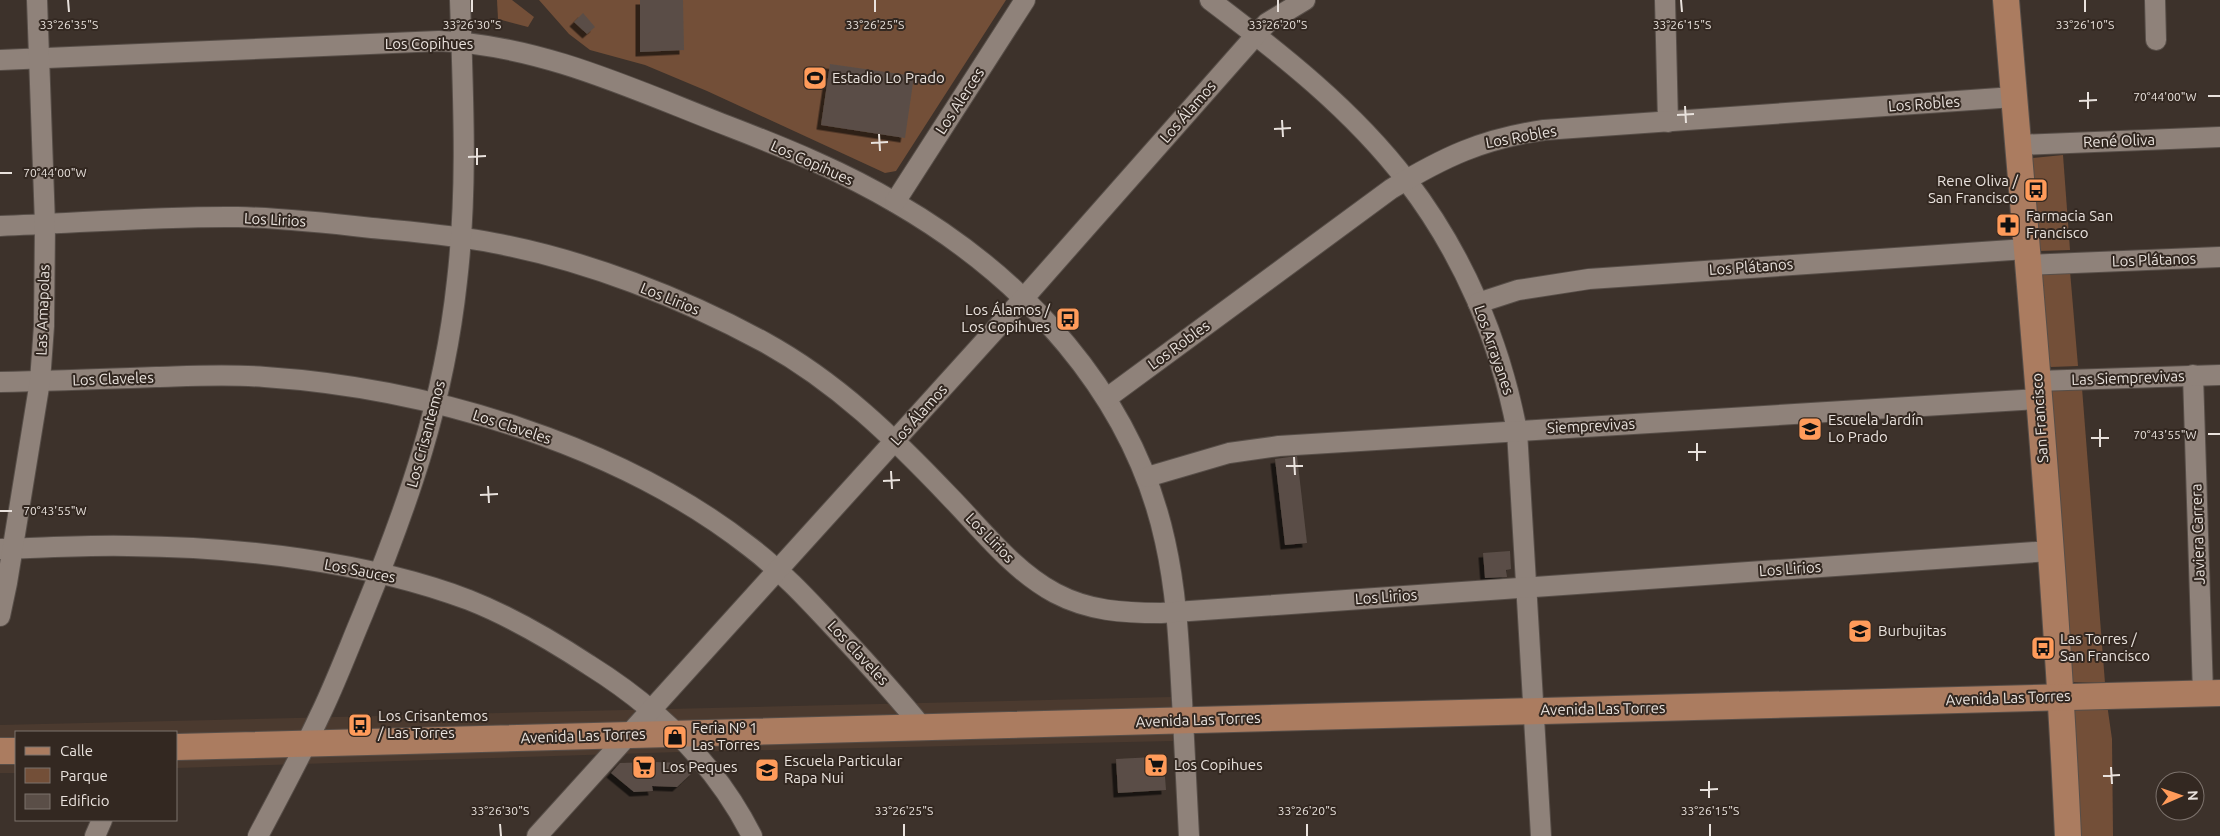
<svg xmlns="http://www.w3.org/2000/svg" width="2220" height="836" font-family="Ubuntu,sans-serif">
	<defs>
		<filter id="shadow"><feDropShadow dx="-4.5" dy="4.5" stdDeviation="0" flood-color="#0009"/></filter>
	</defs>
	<rect width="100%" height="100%" fill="#3d322b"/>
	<!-- built -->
	<path fill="#4b3a2f" d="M1171,697L1173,741L679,752L176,768V732H16V773H0V725Z"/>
	<!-- green -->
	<g fill="#734f38">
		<path d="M497,0H512L534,17L528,27L498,19Z"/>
		<path d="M539,0H1006L896,171L885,173L707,91L645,65L590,50L569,34Z"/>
		<path d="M2063,155L2070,250L2040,251L2027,162L2033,158Z"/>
		<path d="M2070,271L2078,366L2051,367L2045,362L2037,279L2044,273Z"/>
		<path d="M2082,388L2105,683L2070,682L2046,400L2052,390Z"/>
		<path d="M2107,704L2112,739L2113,836H2081L2076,833L2074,706Z"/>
	</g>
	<!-- building -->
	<g fill="#5a4e47" filter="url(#shadow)">
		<path d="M640,0H683L684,50L640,52Z"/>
		<path d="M583,13L595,27L587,34L574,22Z"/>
		<path d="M830,64L914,76L905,138L821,125Z"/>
		<path d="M1297,456L1307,543L1285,545L1275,459Z"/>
		<path d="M1510,551L1511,569L1506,570L1507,577L1485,578L1483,553Z"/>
		<path d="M1154,757L1164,764L1166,790L1118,793L1116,759Z"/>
		<path d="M653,762L685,763L693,772L677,787L652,786L653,791L634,792L611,773L620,763Z"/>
	</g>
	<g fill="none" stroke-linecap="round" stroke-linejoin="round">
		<!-- minor casing -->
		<g stroke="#574e48" stroke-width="22">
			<g id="minor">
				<path d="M1210,0C1280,53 1353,110 1407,181C1463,254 1500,341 1517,431L1541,836"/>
				<path d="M1665,0L1668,122"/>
				<path d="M2155,0L2156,40"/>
				<path d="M0,60L439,41C541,45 635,90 728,126C785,148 844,172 896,203C1024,277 1133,394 1165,541C1177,594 1179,647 1182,700C1184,746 1187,791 1189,836"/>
				<path d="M2018,145L2220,137"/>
				<path d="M895,202L1025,0"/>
				<path d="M0,226C79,223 159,216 238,217C283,218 328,223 372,228C413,232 454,235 494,243C585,260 683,298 764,342C837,382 894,438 951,498C983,531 1014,571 1055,593C1089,611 1123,613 1161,613L2050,551"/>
				<path d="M2028,265L2220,257"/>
				<path d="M1478,303L1518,290L1589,279L2026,249"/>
				<path d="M2193,375L2203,693"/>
				<path d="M2037,381L2220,375"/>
				<path d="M0,382C52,381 104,379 156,377C192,376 229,374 265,377C429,388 620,445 750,547C783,572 811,603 840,634C868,664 896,695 922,727"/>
				<path d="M1107,398L1391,189C1444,157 1482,139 1544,130L2014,97"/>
				<path d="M1147,477L1229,453L1279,446L2038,399"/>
				<path d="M0,549C43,548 86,545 128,546C238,547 366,561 469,600C512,617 551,640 589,665C658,708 715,763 752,836"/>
				<path d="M0,616L7,583L40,381L44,326L45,224L37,0"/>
				<path d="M95,836L102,820"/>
				<path d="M258,836C279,796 301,756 320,715C336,682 349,647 363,614C409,502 444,402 457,281C468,187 463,94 460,0"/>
				<path d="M537,836L1023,299L1256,35L1267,23L1305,0"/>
			</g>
		</g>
		<!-- major casing -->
		<g stroke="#574e48" stroke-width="28">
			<g id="major">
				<path d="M2006,0C2029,278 2055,557 2068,836"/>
				<path d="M176,747L2220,693"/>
				<path d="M0,751H16"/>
			</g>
		</g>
		<!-- minor -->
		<use href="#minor" stroke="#8f827a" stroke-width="20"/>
		<!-- major -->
		<use href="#major" stroke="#ab7c60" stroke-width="26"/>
	</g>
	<!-- ticks -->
	<path fill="none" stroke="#e9e2dd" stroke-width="2" d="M68,0L69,12M472,0V12M875,0V12M1278,0V12M1681,0L1682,12M2085,0V12M2088,92V109M2208,96H2220M2079,101L2097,100M1685,106L1686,123M1677,115L1694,114M1282,120L1283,137M1274,129L1291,128M879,134L880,151M871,143L888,142M477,148V165M468,157L486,156M0,173H12M2100,429V447M2208,434H2220M2091,438H2109M1697,443V461M1688,452H1706M1294,457L1295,475M1286,466H1303M891,471L892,489M883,481L900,480M488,486L489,503M480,495L498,494M0,511H12M2111,767L2112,784M2103,776L2120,775M1709,781V798M1700,790L1718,789M500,824L501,836M904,824V836M1307,824V836M1710,824V836"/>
	<!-- icons -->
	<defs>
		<g id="stadium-square" transform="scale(1.25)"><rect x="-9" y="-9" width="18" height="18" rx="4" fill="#ff9b5a" stroke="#332821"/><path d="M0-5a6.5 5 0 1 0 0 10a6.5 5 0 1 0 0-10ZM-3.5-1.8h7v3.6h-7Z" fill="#111"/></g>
		<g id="bus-square" transform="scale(1.25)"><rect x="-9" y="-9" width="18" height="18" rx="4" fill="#ff9b5a" stroke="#332821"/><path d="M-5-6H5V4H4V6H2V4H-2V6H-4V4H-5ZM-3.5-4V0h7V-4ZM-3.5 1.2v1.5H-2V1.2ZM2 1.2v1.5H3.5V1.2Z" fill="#111"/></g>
		<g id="pharmacy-square" transform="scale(1.25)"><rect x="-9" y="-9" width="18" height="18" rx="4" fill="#ff9b5a" stroke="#332821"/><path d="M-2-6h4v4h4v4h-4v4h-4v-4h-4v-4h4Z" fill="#111"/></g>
		<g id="school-square" transform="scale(1.25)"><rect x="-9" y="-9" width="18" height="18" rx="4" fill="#ff9b5a" stroke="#332821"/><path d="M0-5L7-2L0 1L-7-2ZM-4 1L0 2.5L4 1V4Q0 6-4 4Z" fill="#111"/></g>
		<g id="shop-square" transform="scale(1.25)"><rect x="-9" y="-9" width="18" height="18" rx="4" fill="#ff9b5a" stroke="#332821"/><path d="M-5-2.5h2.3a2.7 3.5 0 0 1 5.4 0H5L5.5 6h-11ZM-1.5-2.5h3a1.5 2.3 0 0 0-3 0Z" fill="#111"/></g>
		<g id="supermarket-square" transform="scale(1.25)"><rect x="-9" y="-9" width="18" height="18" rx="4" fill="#ff9b5a" stroke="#332821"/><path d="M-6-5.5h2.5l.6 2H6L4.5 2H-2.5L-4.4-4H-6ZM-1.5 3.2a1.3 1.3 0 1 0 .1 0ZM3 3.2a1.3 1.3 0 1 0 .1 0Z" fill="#111"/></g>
	</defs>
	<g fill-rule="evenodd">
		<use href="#stadium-square" x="815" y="78"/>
		<use href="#bus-square" x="2036" y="190"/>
		<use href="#pharmacy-square" x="2008" y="225"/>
		<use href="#bus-square" x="1068" y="319"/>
		<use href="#school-square" x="1810" y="429"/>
		<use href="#school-square" x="1860" y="631"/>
		<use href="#bus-square" x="2043" y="648"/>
		<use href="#bus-square" x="360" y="725"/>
		<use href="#shop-square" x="675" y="737"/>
		<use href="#supermarket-square" x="1156" y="765"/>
		<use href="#supermarket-square" x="644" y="767"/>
		<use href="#school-square" x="767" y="770"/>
	</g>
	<g text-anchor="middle" stroke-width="4" stroke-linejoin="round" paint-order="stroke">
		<!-- street labels -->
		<g font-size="15" fill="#e9e2dd" stroke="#332821">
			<text x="429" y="49">Los Copihues</text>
			<text transform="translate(960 101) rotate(-57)" y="5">Los Alerces</text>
			<text transform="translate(1924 104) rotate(-4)" y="5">Los Robles</text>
			<text transform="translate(1188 112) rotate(-49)" y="5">Los Álamos</text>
			<text transform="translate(1521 137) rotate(-10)" y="5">Los Robles</text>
			<text transform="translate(2119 141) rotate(-2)" y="5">René Oliva</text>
			<text transform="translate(812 163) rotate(24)" y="5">Los Copihues</text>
			<text transform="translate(275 220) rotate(3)" y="5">Los Lirios</text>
			<text transform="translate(2154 260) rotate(-2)" y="5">Los Plátanos</text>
			<text transform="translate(1751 267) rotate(-4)" y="5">Los Plátanos</text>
			<text transform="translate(670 299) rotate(22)" y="5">Los Lirios</text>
			<text transform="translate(43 310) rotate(-88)" y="5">Las Amapolas</text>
			<text transform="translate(1179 345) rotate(-36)" y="5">Los Robles</text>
			<text transform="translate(1494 350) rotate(71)" y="5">Los Arrayanes</text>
			<text transform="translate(2128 378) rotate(-2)" y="5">Las Siemprevivas</text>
			<text transform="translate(113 379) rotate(-2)" y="5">Los Claveles</text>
			<text transform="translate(919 415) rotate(-48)" y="5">Los Álamos</text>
			<text transform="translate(2040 418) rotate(-94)" y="5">San Francisco</text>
			<text transform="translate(1591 426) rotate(-3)" y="5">Siemprevivas</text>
			<text transform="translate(512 427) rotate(18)" y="5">Los Claveles</text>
			<text transform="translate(426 434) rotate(-75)" y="5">Los Crisantemos</text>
			<text transform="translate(2198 534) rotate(-92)" y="5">Javiera Carrera</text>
			<text transform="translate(990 538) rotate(46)" y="5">Los Lirios</text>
			<text transform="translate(1790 569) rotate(-4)" y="5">Los Lirios</text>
			<text transform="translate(360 571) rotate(11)" y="5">Los Sauces</text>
			<text transform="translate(1386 597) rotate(-4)" y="5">Los Lirios</text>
			<text transform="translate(858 653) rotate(47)" y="5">Los Claveles</text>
			<text transform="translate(2008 698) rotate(-2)" y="5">Avenida Las Torres</text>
			<text transform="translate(1603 709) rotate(-1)" y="5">Avenida Las Torres</text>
			<text transform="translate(1198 720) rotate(-2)" y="5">Avenida Las Torres</text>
			<text transform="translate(583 736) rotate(-2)" y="5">Avenida Las Torres</text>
		</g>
		<!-- poi labels -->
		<g font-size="15" fill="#e9e2dd" stroke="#332821" text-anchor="start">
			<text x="832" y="83">Estadio Lo Prado</text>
			<text x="2018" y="186" text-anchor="end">Rene Oliva /<tspan x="2018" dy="17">San Francisco</tspan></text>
			<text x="2026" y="221">Farmacia San<tspan x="2026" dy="17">Francisco</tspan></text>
			<text x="1050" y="315" text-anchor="end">Los Álamos /<tspan x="1050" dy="17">Los Copihues</tspan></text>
			<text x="1828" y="425">Escuela Jardín<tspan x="1828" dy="17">Lo Prado</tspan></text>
			<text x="1878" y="636">Burbujitas</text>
			<text x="2060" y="644">Las Torres /<tspan x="2060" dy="17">San Francisco</tspan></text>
			<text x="378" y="721">Los Crisantemos<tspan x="378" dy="17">/ Las Torres</tspan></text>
			<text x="692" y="733">Feria Nº 1<tspan x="692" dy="17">Las Torres</tspan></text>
			<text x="784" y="766">Escuela Particular<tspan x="784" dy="17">Rapa Nui</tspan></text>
			<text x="1174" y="770">Los Copihues</text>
			<text x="662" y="772">Los Peques</text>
		</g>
	</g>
	<g font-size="12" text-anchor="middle" fill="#e9e2dd" stroke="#332821" stroke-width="4" stroke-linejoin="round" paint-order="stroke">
		<text x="69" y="29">33°26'35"S</text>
		<text x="472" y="29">33°26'30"S</text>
		<text x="875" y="29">33°26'25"S</text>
		<text x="1278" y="29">33°26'20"S</text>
		<text x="1682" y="29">33°26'15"S</text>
		<text x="2085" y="29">33°26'10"S</text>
		<text x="2165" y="101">70°44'00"W</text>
		<text x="55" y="177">70°44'00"W</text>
		<text x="2165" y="439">70°43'55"W</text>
		<text x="55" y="515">70°43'55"W</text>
		<text x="500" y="815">33°26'30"S</text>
		<text x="904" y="815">33°26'25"S</text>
		<text x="1307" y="815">33°26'20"S</text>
		<text x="1710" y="815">33°26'15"S</text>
	</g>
	<!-- legend -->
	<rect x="15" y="731" width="162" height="90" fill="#332821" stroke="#7c726c"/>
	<rect x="25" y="747" width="25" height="8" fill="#ab7c60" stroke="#7c726c"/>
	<text x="60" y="756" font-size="15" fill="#e9e2dd">Calle</text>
	<rect x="25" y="768" width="25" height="15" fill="#734f38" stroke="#7c726c"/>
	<text x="60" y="781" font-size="15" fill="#e9e2dd">Parque</text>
	<rect x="25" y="794" width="25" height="15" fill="#5a4e47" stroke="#7c726c"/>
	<text x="60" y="806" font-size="15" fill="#e9e2dd">Edificio</text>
	<!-- north arrow -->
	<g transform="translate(2180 796) rotate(88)"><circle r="24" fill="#332821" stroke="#7c726c"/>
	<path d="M0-4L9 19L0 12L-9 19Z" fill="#ff9b5a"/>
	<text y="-8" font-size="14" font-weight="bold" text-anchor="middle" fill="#e9e2dd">N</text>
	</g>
</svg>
